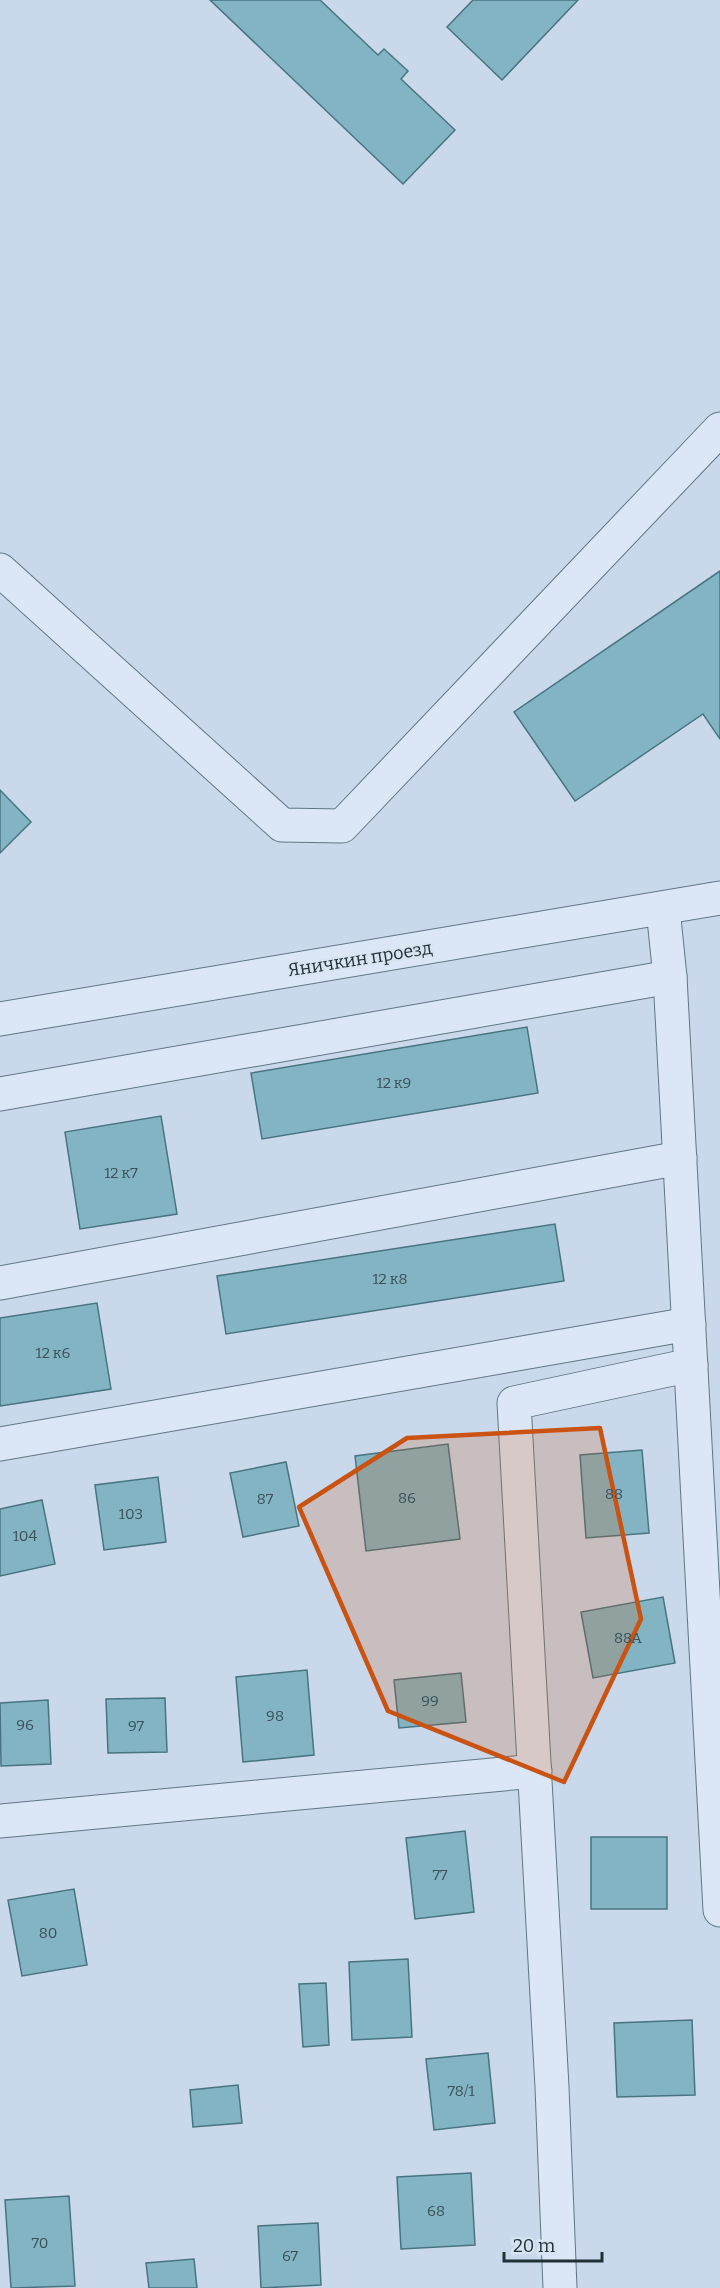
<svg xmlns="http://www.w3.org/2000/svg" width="720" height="2288" font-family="Bitter,serif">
	<rect width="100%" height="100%" fill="#c9d8ea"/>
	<!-- building -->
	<g fill="#83b4c4" stroke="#487481" stroke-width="1.5">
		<path d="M210,0H320L378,55L384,49L408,71L401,79L455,130L403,184Z"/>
		<path d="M473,0H578L502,80L447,27Z"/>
		<path d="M720,571V739L703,714L575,801L514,712Z"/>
		<path d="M0,790L31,822L0,853Z"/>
		<path d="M527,1027L538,1093L262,1139L251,1073Z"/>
		<path d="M161,1116L177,1214L80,1229L65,1132Z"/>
		<path d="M555,1224L564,1281L226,1334L217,1276Z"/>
		<path d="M97,1303L111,1389L0,1406V1318Z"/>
		<path d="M448,1444L460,1539L366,1551L355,1456Z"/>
		<path d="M642,1450L649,1533L586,1538L580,1455Z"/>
		<path d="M286,1462L299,1526L243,1537L230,1473Z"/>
		<path d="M158,1477L166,1542L104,1550L95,1485Z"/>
		<path d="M42,1500L55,1564L0,1576V1509Z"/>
		<path d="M663,1597L675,1663L593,1678L581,1612Z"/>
		<path d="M307,1670L314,1755L243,1762L236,1677Z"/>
		<path d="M461,1673L466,1722L399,1728L394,1680Z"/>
		<path d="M165,1698L167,1752L108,1753L106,1699Z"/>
		<path d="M48,1700L51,1764L1,1766L0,1703Z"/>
		<path d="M465,1831L474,1912L415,1919L406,1838Z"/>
		<rect x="591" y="1837" width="76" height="72"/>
		<path d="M74,1889L87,1965L22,1976L8,1900Z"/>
		<path d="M408,1959L412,2037L352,2040L349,1962Z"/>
		<path d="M326,1983L329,2045L303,2047L299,1984Z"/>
		<path d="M692,2020L695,2095L617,2097L614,2023Z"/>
		<path d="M488,2053L495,2123L434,2130L426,2059Z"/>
		<path d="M238,2085L242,2123L193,2127L190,2090Z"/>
		<path d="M471,2173L475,2245L401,2249L397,2177Z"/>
		<path d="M69,2196L75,2286L11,2288L5,2200Z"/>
		<path d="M318,2223L321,2285L261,2288L258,2226Z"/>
		<path d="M194,2259L197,2288H149L146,2263Z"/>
	</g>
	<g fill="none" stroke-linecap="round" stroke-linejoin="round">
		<!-- minor casing -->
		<g stroke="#5f7784" stroke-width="35">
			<g id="minor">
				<path d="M0,570L282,825L342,826L720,429"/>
				<path d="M663,909L670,977L720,1910"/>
				<path d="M0,1019L720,898"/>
				<path d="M0,1094L670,977"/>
				<path d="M0,1283L680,1158"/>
				<path d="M0,1444L689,1324"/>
				<path d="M0,1821L535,1771"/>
				<path d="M560,2288L552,2087L514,1403L691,1365"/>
			</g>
		</g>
		<!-- minor -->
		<use href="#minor" stroke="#dbe7f6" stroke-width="33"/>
	</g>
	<!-- marked area -->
	<path fill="#ca5312" fill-opacity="0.2" stroke="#ca5312" stroke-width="4.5" stroke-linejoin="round" d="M600,1428L641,1619L564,1782L388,1711L299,1507L407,1438Z"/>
	<g text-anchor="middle" stroke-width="4.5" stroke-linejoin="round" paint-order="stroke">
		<!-- number labels -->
		<g font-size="15" fill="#3a515a">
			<text x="394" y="1088">12 к9</text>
			<text x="121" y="1178">12 к7</text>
			<text x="390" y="1284">12 к8</text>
			<text x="53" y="1358">12 к6</text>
			<text x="614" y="1499">88</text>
			<text x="407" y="1503">86</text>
			<text x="265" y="1504">87</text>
			<text x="131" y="1519">103</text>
			<text x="25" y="1541">104</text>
			<text x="628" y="1643">88А</text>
			<text x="430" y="1706">99</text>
			<text x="275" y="1721">98</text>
			<text x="25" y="1730">96</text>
			<text x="136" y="1731">97</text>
			<text x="440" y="1880">77</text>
			<text x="48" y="1938">80</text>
			<text x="461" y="2096">78/1</text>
			<text x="436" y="2216">68</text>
			<text x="40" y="2248">70</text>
			<text x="290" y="2261">67</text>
		</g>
		<!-- street labels -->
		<g font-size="18" fill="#213036" stroke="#d7e4f2">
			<text transform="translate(360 959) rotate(-9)" y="6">Яничкин проезд</text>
		</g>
	</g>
	<!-- scale -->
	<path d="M504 2252v9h98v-9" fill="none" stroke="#213036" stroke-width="3"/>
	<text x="513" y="2252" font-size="18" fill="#213036" stroke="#d7e4f2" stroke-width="4.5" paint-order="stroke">20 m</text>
</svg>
